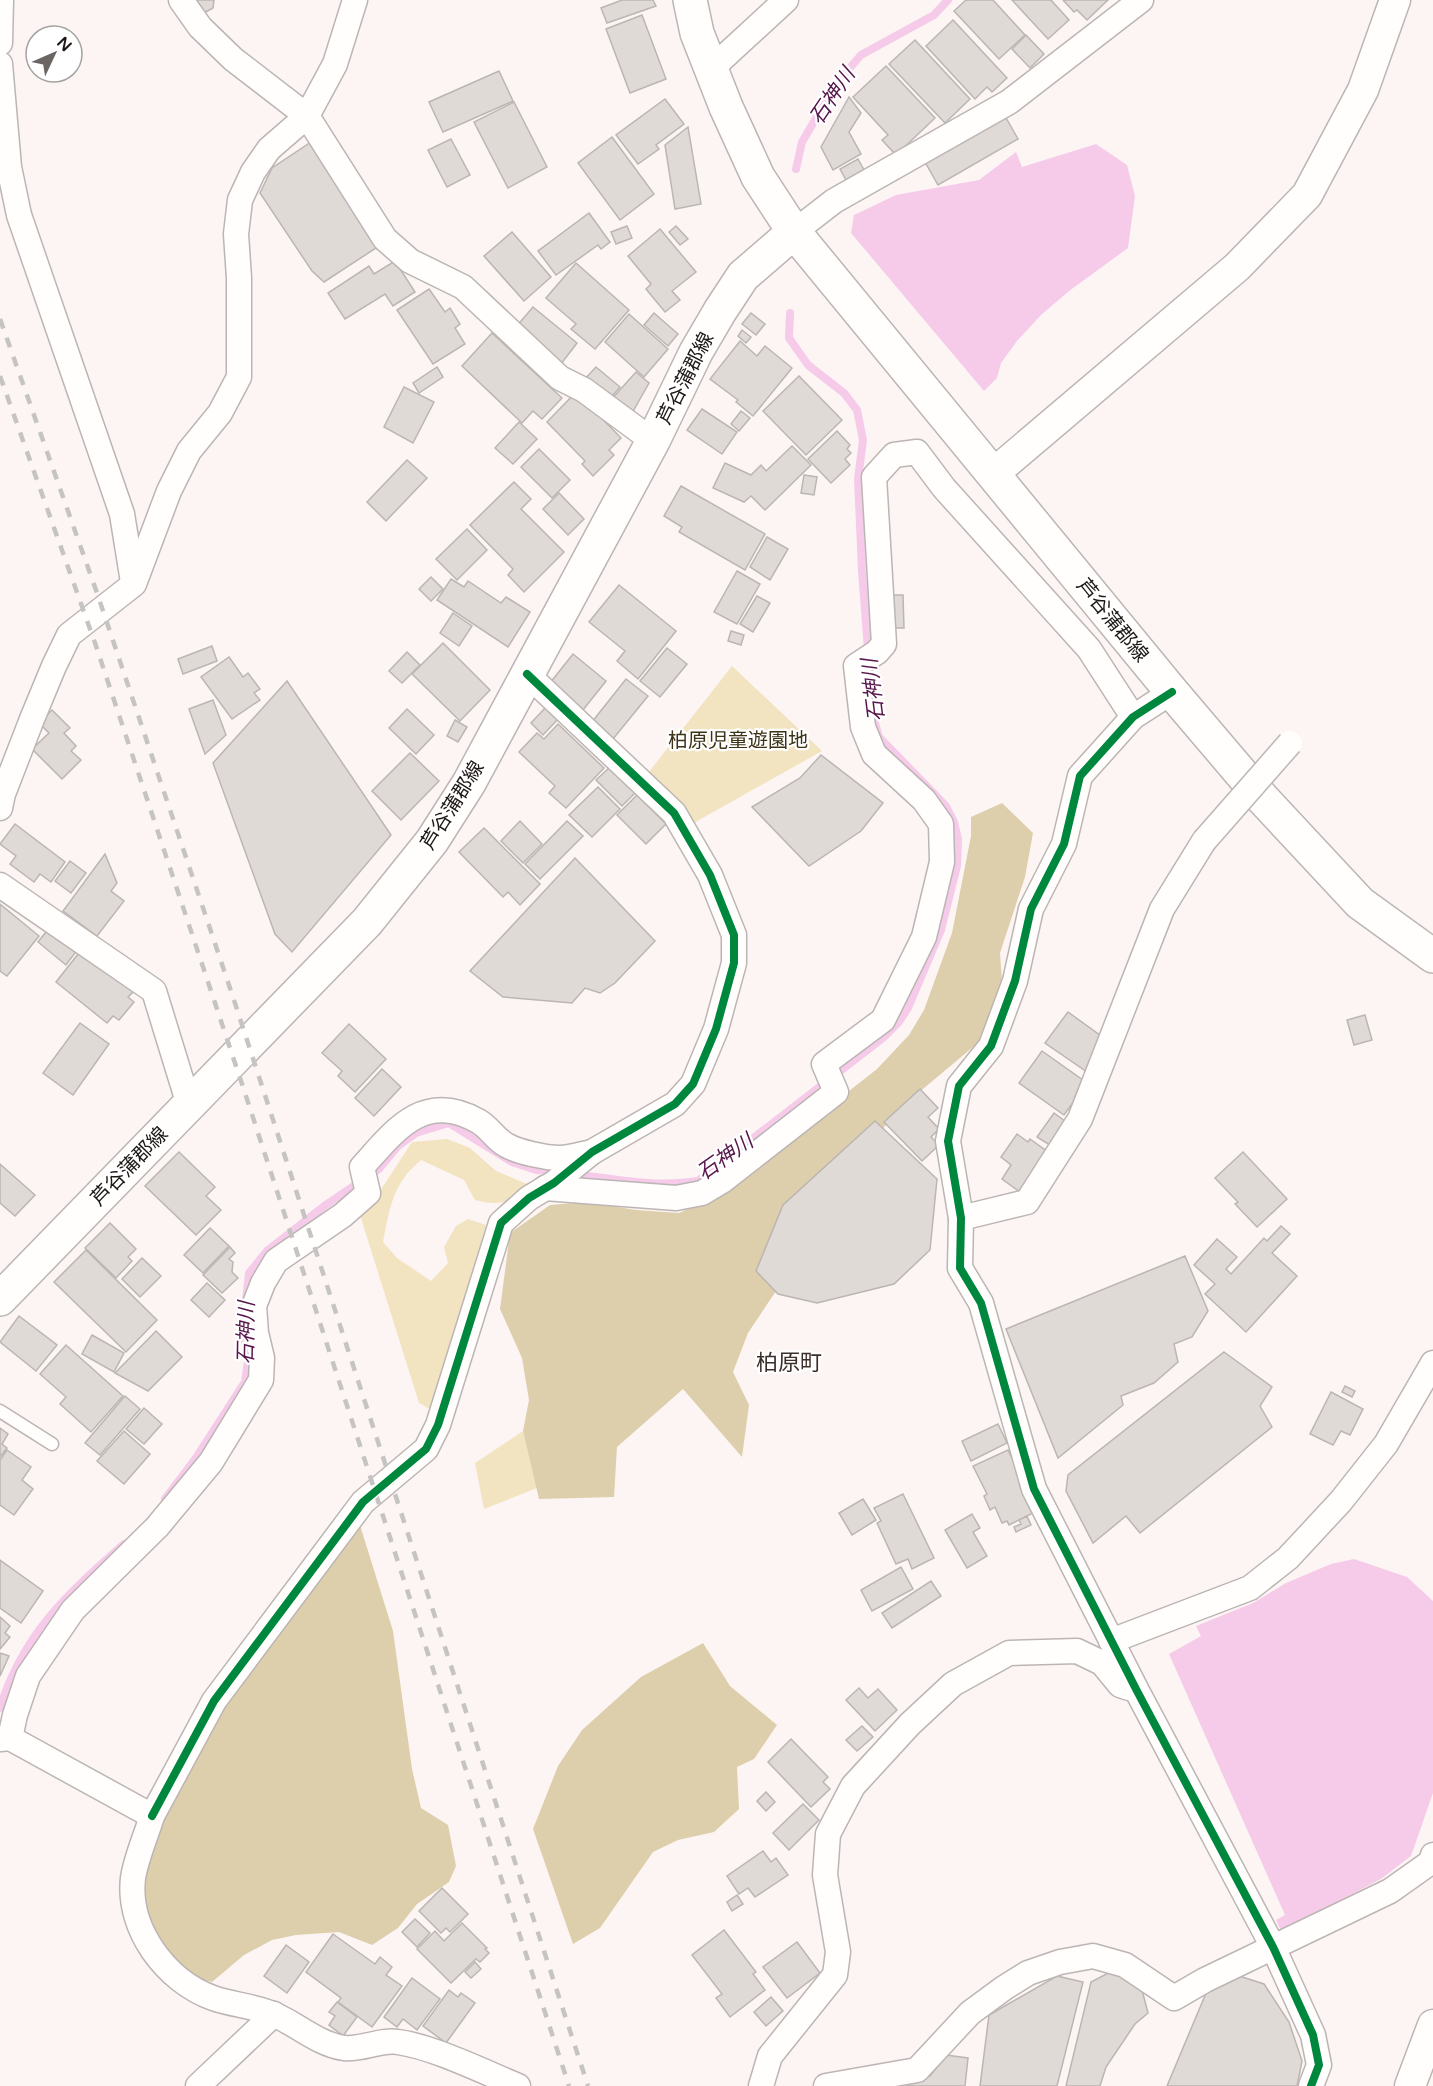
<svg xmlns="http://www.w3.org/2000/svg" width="1433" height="2086" font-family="'Varela Round','Noto Sans JP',sans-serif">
	<rect width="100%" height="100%" fill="#fcf5f4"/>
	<!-- green -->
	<g fill="#f2e4c0">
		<path d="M732,666L822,751L683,829L641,782Z"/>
		<path d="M447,1139L470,1148L496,1171L532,1186C511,1201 502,1207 475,1200L464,1180L421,1160C415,1166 408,1171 404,1178C391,1195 387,1221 383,1242L397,1258L431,1281L448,1263L444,1247L456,1226L468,1219L486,1225L432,1410L419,1403L360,1215L380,1191L412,1142Z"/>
		<path d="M523,1431L537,1488L484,1509L475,1463Z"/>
	</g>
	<!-- forest -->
	<g fill="#ddcfab">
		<path d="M1002,803L1033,833L1025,877L1000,953L1003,996L985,1037L899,1109L820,1205L778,1288L748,1333L733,1372L749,1405L742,1457L683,1389L617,1447L614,1497L539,1499L523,1431L529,1400L522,1358L500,1309L510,1233L550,1205L587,1202L636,1210L679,1213L716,1196L877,1069L909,1035L924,1010L952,933L971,836V817Z"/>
		<path d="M359,1522L393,1631L412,1769L421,1808L448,1825L456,1866L449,1882L417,1904L398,1928L372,1945L339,1932L296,1935L272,1940L244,1955L212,1982L193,1977L175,1963L154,1936L144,1899L146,1869L161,1817L222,1709Z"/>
		<path d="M703,1643L730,1686L777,1725L754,1759L737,1767L739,1809L714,1832L678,1840L653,1852L600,1928L573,1944L533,1829L558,1766L582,1730L641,1677Z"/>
	</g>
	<!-- water -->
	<g fill="#f6cbe9">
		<path d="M1096,144L1127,165L1135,196L1128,248L1069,291L1041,315L1017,341L1001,363L997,378L984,391L851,233L854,215L896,195L979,180L1016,152L1022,167Z"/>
		<path d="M1354,1559L1407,1577L1433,1601V1793L1411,1856L1381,1879L1281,1931L1276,1920L1285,1915L1169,1654L1201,1636L1196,1626L1253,1603L1286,1583L1331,1564Z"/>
	</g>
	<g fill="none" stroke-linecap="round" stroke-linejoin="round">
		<!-- stream -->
		<g stroke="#f6cbe9" stroke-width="8">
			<path d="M796,169L802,142L836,84L861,55L934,15L948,0"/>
			<path d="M572,1174C614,1179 656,1188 698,1181L884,1037L899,1022L908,1008L941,930L957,866L958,839L954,822L946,806L879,737L873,716L862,571L858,479L863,440L857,410L844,393L808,365L789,338L790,313"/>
			<path d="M165,1499L196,1458L245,1382L248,1361L243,1328L249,1273L267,1251L327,1204L379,1169L398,1146L416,1133L449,1123L512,1162L536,1170L560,1172"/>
			<path d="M0,1708C23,1634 67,1594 124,1544"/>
		</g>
	</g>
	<!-- building -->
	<g fill="#e0dad7" stroke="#bbb5b3" stroke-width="1.5">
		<path d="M191,0H214L213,8L202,14Z"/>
		<path d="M622,0H653L656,6L607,23L601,8Z"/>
		<path d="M966,0H993L1025,35L999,59L954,11Z"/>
		<path d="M1012,0H1051L1069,20L1048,39Z"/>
		<path d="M1063,0H1108L1087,20L1077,10L1074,12Z"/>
		<path d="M642,15L666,79L630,93L606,29Z"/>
		<path d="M953,20L1007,78L992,92L987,87L975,99L926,46Z"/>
		<path d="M1026,35L1044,54L1030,68L1012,49Z"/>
		<path d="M915,40L970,99L945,123L889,64Z"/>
		<path d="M886,66L935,118L896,155L882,140L888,135L853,97Z"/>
		<path d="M499,71L513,101L443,132L429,102Z"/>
		<path d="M849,97L861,113L849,132L861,154L833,170L821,147Z"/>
		<path d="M665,99L684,124L656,145L659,149L638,164L616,135Z"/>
		<path d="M514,102L547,167L508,188L474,122Z"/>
		<path d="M1005,116L1018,139L938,185L925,162Z"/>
		<path d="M688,127L701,204L675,209L665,145Z"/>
		<path d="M612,137L654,194L620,220L578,163Z"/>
		<path d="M451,139L470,175L447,187L428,150Z"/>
		<path d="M311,142L379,246L324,282L312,271L260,193L272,168Z"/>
		<path d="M858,159L864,170L846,180L840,169Z"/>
		<path d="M589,213L610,242L601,249L598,245L556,275L538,251Z"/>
		<path d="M627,226L632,238L616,244L611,232Z"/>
		<path d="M676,226L688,239L680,245L669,232Z"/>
		<path d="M660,229L696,272L672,291L680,300L665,312L646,289L651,284L628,256Z"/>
		<path d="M512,232L551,277L524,301L484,256Z"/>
		<path d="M395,261L415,292L393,306L385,294L345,319L328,293L369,266L374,274Z"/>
		<path d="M576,263L629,310L595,349L571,329L576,324L546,298Z"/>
		<path d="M429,289L445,312L450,308L460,324L455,328L465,344L433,364L397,310Z"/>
		<path d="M533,307L577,343L561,364L516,327Z"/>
		<path d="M654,313L678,334L668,346L644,325Z"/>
		<path d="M751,313L765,324L756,335L742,324Z"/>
		<path d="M629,314L668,349L644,377L605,342Z"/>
		<path d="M742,330L751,337L746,343L738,336Z"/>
		<path d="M492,333L562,398L542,419L533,411L522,423L462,366Z"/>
		<path d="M740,341L757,356L765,346L792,368L753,416L736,402L738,400L710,379Z"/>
		<path d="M437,367L443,377L419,393L413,383Z"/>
		<path d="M596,367L620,387L608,401L584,380Z"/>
		<path d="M636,372L649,383L631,415L609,402Z"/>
		<path d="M799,376L842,420L806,455L763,411Z"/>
		<path d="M404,387L434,402L413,443L384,427Z"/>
		<path d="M576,392L621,438L609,450L614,455L593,476L582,464L585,461L547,422Z"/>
		<path d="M702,409L737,432L722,454L687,430Z"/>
		<path d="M741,411L750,418L739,431L731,424Z"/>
		<path d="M519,422L537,439L513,464L495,448Z"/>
		<path d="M837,431L850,445L847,449L851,453L845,459L850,465L831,483L808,459Z"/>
		<path d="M792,446L811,465L765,510L751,496L744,502L713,488L725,463L751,475L761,465L766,471Z"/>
		<path d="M539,449L570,480L552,498L521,467Z"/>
		<path d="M407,460L427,478L386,521L367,502Z"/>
		<path d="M804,475L817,477L814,495L801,493Z"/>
		<path d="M514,482L531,499L521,509L564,552L524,592L508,575L513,569L470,525Z"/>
		<path d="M681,486L765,534L745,570L679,532L682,527L664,516Z"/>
		<path d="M559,493L584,519L568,535L543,509Z"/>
		<path d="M467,529L487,550L457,580L436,559Z"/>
		<path d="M767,537L788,549L770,580L750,567Z"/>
		<path d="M737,571L760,584L737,624L714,612Z"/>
		<path d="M431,577L443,589L431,601L419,589Z"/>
		<path d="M451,579L464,587L468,581L501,603L506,597L530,612L508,647L437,600Z"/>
		<path d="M619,585L676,631L638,679L617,661L625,651L589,622Z"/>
		<path d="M885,595H903L904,628H886Z"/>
		<path d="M757,596L770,603L753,632L740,624Z"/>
		<path d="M453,613L472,626L459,646L440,633Z"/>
		<path d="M731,631L744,635L741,645L728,641Z"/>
		<path d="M443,643L490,690L460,721L412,674Z"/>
		<path d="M212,646L217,661L183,674L178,659Z"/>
		<path d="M667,648L687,664L660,697L640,681Z"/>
		<path d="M407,652L420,665L402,683L389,671Z"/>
		<path d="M573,654L606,681L583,710L550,683Z"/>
		<path d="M229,657L243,677L248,673L260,689L254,693L260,700L232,719L201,677Z"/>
		<path d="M626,679L648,696L613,739L592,722Z"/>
		<path d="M287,681L391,835L292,952L275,934L213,763Z"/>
		<path d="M213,700L226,735L205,754L189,709Z"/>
		<path d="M545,708L558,719L543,735L531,723Z"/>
		<path d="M407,709L434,735L416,754L389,728Z"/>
		<path d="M52,710L70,728L64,733L76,746L71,751L81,760L62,779L32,749L49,733L39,723Z"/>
		<path d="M455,720L467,727L458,742L447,736Z"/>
		<path d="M558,724L604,768L566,808L549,793L555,786L519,752L537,733L544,739Z"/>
		<path d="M410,753L439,781L401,820L372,791Z"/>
		<path d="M821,755L883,803L861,831L809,866L752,807L800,778Z"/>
		<path d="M610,767L635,793L622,806L596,780Z"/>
		<path d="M598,787L620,809L592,837L569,815Z"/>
		<path d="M637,795L666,824L646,844L617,815Z"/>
		<path d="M520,821L542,844L523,863L501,841Z"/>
		<path d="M567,821L583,836L540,879L525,864Z"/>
		<path d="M15,824L65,862L51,882L40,874L34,882L10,864L16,856L0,844Z"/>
		<path d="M484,828L540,884L520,905L508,892L503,897L459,852Z"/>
		<path d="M105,854L117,883L111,891L124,901L97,936L63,911Z"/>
		<path d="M575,858L655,941L615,983L600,993L585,988L572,1003L503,997L470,971Z"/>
		<path d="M70,861L86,873L71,893L55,881Z"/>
		<path d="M0,904L39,936L7,976L0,971Z"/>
		<path d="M50,927L78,949L66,965L38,942Z"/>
		<path d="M82,949L134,991L128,997L134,1002L119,1020L113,1016L107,1023L56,982Z"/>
		<path d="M1068,1012L1108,1041L1087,1072L1045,1043Z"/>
		<path d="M1365,1015L1372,1040L1354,1045L1347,1020Z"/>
		<path d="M80,1023L109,1044L73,1095L43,1073Z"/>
		<path d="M349,1024L386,1059L355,1092L338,1076L342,1071L322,1053Z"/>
		<path d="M1042,1051L1087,1083L1064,1115L1019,1083Z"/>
		<path d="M382,1069L401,1087L374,1116L355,1098Z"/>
		<path d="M920,1089L938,1108L928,1117L939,1129L931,1137L939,1145L922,1161L884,1122Z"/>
		<path d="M1054,1113L1069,1124L1053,1147L1037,1137Z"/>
		<path d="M875,1121L937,1179L930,1250L894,1284L817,1303L778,1294L756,1271L783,1205Z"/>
		<path d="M1017,1134L1028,1142L1030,1139L1048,1152L1020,1192L1002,1179L1011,1165L1001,1157Z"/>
		<path d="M179,1152L215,1187L206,1196L221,1210L196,1235L145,1186Z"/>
		<path d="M1243,1152L1287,1199L1257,1227L1235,1204L1238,1202L1215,1178Z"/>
		<path d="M0,1164L35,1195L15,1216L0,1203Z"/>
		<path d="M110,1223L136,1249L128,1257L132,1261L116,1278L85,1248Z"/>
		<path d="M1281,1226L1290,1234L1272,1253L1297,1276L1246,1332L1205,1294L1215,1284L1194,1265L1217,1239L1237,1257L1226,1269L1231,1274L1264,1238L1267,1241Z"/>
		<path d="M210,1228L229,1246L203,1273L184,1255Z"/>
		<path d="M230,1247L235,1253L229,1259L233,1262L232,1272L238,1278L222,1293L203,1275Z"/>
		<path d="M86,1250L157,1320L126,1352L54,1282Z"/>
		<path d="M1185,1256L1208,1311L1192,1337L1174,1344L1178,1362L1154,1383L1121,1396L1123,1405L1058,1458L1006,1329Z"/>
		<path d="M142,1258L161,1276L140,1297L122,1279Z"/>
		<path d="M207,1283L225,1300L209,1317L191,1300Z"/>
		<path d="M19,1316L57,1345L36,1371L0,1342Z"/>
		<path d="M156,1331L182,1357L148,1391L115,1373Z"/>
		<path d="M92,1335L124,1353L114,1372L82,1354Z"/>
		<path d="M66,1345L123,1396L91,1432L60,1404L66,1397L40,1374Z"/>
		<path d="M1224,1352L1272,1387L1260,1406L1272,1427L1140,1533L1126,1516L1093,1543L1066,1491L1068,1475Z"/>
		<path d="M1345,1386L1355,1391L1352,1397L1342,1392Z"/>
		<path d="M1331,1392L1363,1409L1350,1435L1341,1431L1333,1445L1310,1434Z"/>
		<path d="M125,1396L140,1409L100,1455L85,1443Z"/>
		<path d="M144,1408L162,1424L144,1444L126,1429Z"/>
		<path d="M998,1424L1007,1443L971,1461L962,1441Z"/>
		<path d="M0,1428L8,1434L2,1444L7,1448L0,1457Z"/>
		<path d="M124,1431L150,1454L124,1484L97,1461Z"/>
		<path d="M7,1450L31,1467L22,1480L33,1489L14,1515L0,1505V1460Z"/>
		<path d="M1008,1450L1037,1511L1009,1525L1007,1521L1002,1523L995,1507L990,1510L984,1496L987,1494L973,1466Z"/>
		<path d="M903,1494L934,1558L912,1569L908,1559L896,1564L877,1523L881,1521L874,1508Z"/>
		<path d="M863,1499L876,1520L852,1535L839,1513Z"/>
		<path d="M972,1514L980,1528L973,1532L987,1556L967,1568L945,1530Z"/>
		<path d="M1027,1516L1031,1525L1016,1532L1014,1527L1021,1524L1019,1520Z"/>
		<path d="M0,1560L43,1591L21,1623L0,1608Z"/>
		<path d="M901,1567L913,1589L872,1611L861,1590Z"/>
		<path d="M931,1581L941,1596L892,1628L882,1613Z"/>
		<path d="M0,1617L10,1626L5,1633L10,1637L0,1649Z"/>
		<path d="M0,1653L9,1656L0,1676Z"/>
		<path d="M859,1688L868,1698L878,1689L897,1710L875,1731L846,1700Z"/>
		<path d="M862,1726L873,1737L857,1751L846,1740Z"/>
		<path d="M791,1739L828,1777L823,1782L830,1789L811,1807L768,1762Z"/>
		<path d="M766,1792L775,1802L766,1811L757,1801Z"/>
		<path d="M803,1804L819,1820L789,1850L773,1833Z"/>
		<path d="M763,1851L771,1862L776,1858L788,1875L755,1897L748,1888L739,1894L727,1876Z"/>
		<path d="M442,1888L468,1914L450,1932L446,1928L441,1933L419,1911Z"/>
		<path d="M737,1895L743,1904L732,1911L727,1902Z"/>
		<path d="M415,1919L430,1933L417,1947L402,1932Z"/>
		<path d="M462,1923L487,1948L485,1949L489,1953L480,1962L476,1959L451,1983L417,1949L435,1931L444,1941Z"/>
		<path d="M724,1930L756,1972L753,1974L765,1990L730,2017L716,1998L722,1994L692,1955Z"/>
		<path d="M333,1934L375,1964L380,1957L392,1967L386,1975L402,1986L372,2027L338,2002L341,1998L306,1972Z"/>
		<path d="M797,1942L820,1973L787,1998L763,1967Z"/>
		<path d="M286,1945L309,1962L287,1993L264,1976Z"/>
		<path d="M475,1962L481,1969L471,1978L465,1972Z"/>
		<path d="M1112,1971L1141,1986L1148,2013L1135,2024L1106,2067L1100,2086H1066L1091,1982Z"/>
		<path d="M1236,1975L1264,1984L1289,2022L1302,2061L1297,2086H1167L1209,1986Z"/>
		<path d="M1057,1976L1083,1982L1057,2086H980L989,2015Z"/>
		<path d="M412,1978L440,1999L417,2030L403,2019L397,2027L384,2017Z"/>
		<path d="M449,1990L458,1997L461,1993L475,2003L446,2043L423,2026Z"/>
		<path d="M771,1997L783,2011L766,2026L754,2012Z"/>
		<path d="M337,2002L357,2017L343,2036L329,2025L335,2016L329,2012Z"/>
		<path d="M946,2055L968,2058L965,2086H883L930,2076Z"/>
	</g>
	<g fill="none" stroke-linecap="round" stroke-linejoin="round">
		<!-- service casing -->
		<g stroke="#bcb5b4" stroke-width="15">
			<path id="service" d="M0,1411L52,1444"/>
		</g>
		<!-- minor casing -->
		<g stroke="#bcb5b4" stroke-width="27">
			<g id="minor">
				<path d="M181,0L200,27L233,59L307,116L385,239L410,261L463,287L560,378L584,390L653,441"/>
				<path d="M0,43L1,0"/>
				<path d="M0,64L9,167L19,215L122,514L133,582"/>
				<path d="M711,69L786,0"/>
				<path d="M794,232L834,201L1009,102L1141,0"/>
				<path d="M1172,692L1133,717L1080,776L1064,844L1031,909L1015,981L991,1046L959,1086L948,1141L961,1218L960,1268L981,1303L1034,1489L1137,1691L1273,1947L1313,2035L1319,2065L1311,2086"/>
				<path d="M0,808L3,794L32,719L54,666L69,635L134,584L169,491L189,451L220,413L239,377V278L236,234L240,200L253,172L269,149L307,116L335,64L355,0"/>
				<path d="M0,885L154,991L189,1105"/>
				<path d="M545,1188L676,1198L702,1193L722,1181L836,1092L824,1064L883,1020L924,937L942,862L941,824L924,800L874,754L863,727L856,666L877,652L884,644L874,477L894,455L917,452L944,488L1089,649L1133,717"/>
				<path d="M961,1218L1027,1202L1080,1119L1162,909L1204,841"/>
				<path d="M1111,1641L1250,1588L1288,1558L1341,1501L1386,1444L1433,1363"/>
				<path d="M10,1738L15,1715L28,1676L73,1610L157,1527L211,1462L261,1380L262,1358L256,1333L254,1306L263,1283L276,1261L343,1215L368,1193L362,1167C396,1129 424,1091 478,1121C489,1127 495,1139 506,1145C518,1152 546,1158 560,1158C570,1158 582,1154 592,1152"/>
				<path d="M0,1739L10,1738L152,1816C146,1836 136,1858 133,1878C127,1929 166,1981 213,1998C233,2005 255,2006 275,2015C298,2025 318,2044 344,2048C362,2050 381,2039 398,2042C434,2047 484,2072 518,2086"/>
				<path d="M152,1816L214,1701L363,1502L426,1449L438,1425L501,1223L529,1198L554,1183L592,1152L675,1104L693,1084L716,1029L734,963V935L710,875L674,813L527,674"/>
				<path d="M198,2086L274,2014"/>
				<path d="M761,2086L770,2056L835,1975L838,1952L825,1875L828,1834L853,1786L910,1724L953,1684L1009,1653L1077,1651L1102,1663L1120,1685L1129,1688"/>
				<path d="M826,2086L917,2070L970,2013L1004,1988L1028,1973L1060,1962L1093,1956L1125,1965L1174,1998L1205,1980L1390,1891L1431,1862L1433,1855"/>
			</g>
		</g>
		<!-- tertiary casing -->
		<g stroke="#bcb5b4" stroke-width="33">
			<g id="tertiary">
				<path d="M993,474L1237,267L1307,195L1363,90L1395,0"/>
				<path d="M1410,2086L1433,2025"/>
			</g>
		</g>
		<!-- secondary casing -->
		<g stroke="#bcb5b4" stroke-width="36">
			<g id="secondary">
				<path d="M690,0L697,33L726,107L758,177L794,232L1172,692L1263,799L1360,903L1433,956"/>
				<path d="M0,1299L367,922L432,841L469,783L653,441L696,352L720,311L743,276L794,232"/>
			</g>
		</g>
		<!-- service -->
		<use href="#service" stroke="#fffefd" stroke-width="12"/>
		<!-- minor -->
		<use href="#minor" stroke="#fffefd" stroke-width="24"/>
		<!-- tertiary -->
		<use href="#tertiary" stroke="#fffefd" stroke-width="30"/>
		<!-- secondary -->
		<use href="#secondary" stroke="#fffefd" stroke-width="33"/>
		<!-- rail -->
		<g stroke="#c6c4c3" stroke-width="4.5" stroke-dasharray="10 10" stroke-linecap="butt">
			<path d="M0,319L97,593L232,994L588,2086"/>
			<path d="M0,376L95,643L244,1090L569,2086"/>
		</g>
		<!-- minor-bridge casing -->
		<g stroke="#bcb5b4" stroke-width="27" stroke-linecap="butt">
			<path id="minor-bridge" d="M1204,841L1290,743"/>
		</g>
		<!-- minor-bridge -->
		<use href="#minor-bridge" stroke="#fffefd" stroke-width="24"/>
		<!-- cycleway casing -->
		<g stroke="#fff" stroke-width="11">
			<g id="cycleway">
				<path d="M1172,692L1133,717L1080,776L1064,844L1031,909L1015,981L991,1046L959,1086L948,1141L961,1218L960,1268L981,1303L1034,1489L1137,1691L1273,1947L1313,2035L1319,2065L1311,2086"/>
				<path d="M152,1816L214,1701L363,1502L426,1449L438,1425L501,1223L529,1198L554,1183L592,1152L675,1104L693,1084L716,1029L734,963V935L710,875L674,813L527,674"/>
			</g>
		</g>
		<!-- cycleway -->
		<use href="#cycleway" stroke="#00873e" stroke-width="8"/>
	</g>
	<g text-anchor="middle" stroke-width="4.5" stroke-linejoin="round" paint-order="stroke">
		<!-- street labels -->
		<g font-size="20" fill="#1d1715" stroke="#fff">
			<text transform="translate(685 378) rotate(-63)" y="7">芦谷蒲郡線</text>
			<text transform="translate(1113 620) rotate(51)" y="7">芦谷蒲郡線</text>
			<text transform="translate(452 805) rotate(-58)" y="7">芦谷蒲郡線</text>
			<text transform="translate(129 1166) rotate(-46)" y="7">芦谷蒲郡線</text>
		</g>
		<!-- park labels -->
		<g font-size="20" fill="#3d3417" stroke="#fff">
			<text x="738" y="747">柏原児童遊園地</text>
		</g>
		<!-- water labels -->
		<g font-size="21" font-style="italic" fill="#58174c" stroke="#fff">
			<text transform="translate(832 96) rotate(-56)" y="7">石神川</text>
			<text transform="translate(873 690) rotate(-97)" y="7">石神川</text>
			<text transform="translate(725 1157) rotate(-35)" y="7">石神川</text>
			<text transform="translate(246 1333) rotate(-89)" y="7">石神川</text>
		</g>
		<!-- quarter labels -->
		<g font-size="22" fill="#3c2e2a" stroke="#fff">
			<text x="789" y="1370">柏原町</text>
		</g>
	</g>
	<!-- north arrow -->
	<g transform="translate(54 54) rotate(46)"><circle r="28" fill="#ffffff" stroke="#a5a2a1" stroke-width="1.5"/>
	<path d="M0-4.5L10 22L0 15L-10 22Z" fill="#6b6563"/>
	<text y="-9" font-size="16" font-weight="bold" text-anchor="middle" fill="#1d1715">N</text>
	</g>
</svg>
